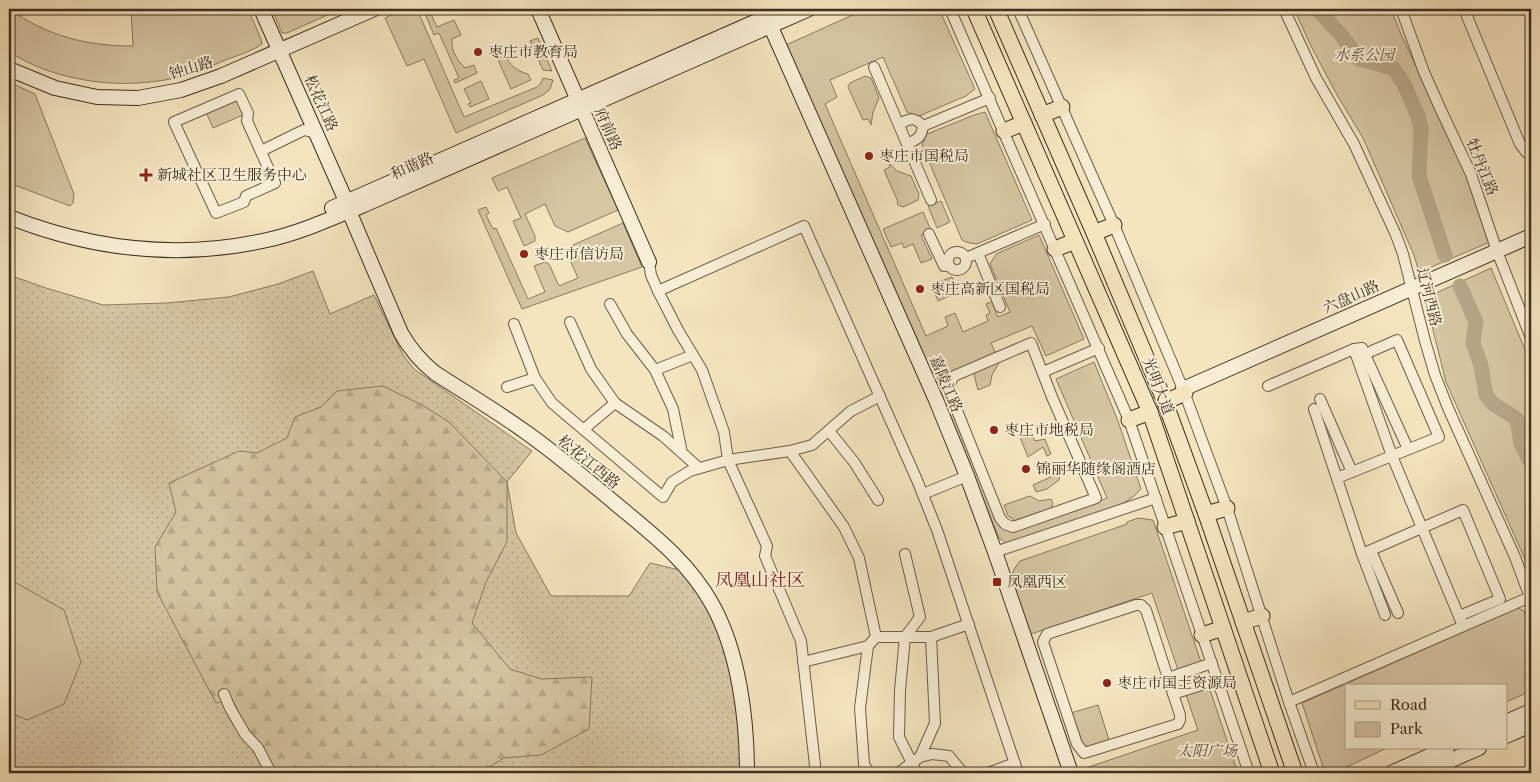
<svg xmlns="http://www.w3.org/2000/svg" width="1540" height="782" font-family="'Libre Caslon Text','Noto Serif SC',serif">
	<defs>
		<pattern id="grass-dots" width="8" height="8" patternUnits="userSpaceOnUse" patternTransform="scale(1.25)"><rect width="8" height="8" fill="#d6c6a4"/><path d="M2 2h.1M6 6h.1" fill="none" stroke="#b9aa8d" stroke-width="1.8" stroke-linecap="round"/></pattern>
		<pattern id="forest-firs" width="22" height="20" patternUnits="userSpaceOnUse" patternTransform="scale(1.25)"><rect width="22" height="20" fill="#d6c6a4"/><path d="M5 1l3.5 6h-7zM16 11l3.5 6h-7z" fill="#b9aa8d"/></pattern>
	</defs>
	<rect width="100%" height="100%" fill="#f5e5bf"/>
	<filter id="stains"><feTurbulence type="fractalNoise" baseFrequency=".004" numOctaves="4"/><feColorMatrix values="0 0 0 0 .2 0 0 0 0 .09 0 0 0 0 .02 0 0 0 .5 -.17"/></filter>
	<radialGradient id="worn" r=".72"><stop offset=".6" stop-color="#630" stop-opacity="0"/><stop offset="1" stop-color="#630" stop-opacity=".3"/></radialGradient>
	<!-- grass -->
	<path fill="url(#grass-dots)" stroke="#8a7a62" d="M313,271L330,314L374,295L403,355L414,369L532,451L507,482L516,533L551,596H629L650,563L684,571L710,605L733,673L742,746V773H9V275L46,288L103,305L167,303L229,297L278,284Z"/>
	<!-- forest -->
	<path fill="url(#forest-firs)" stroke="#8a7a62" d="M383,386L422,405L449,422L507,482V542L486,582L472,623L510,669L541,679L592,677L589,729L541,755L504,758L479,773H275L264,748L245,725L232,699L216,703L157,592L155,547L176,512L169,483L239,451L257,453L287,438L295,417L321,407L337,391Z"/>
	<!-- green -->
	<g fill="#d6c6a4" stroke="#8a7a62">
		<path d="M9,9C48,36 86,46 133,46L131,9H248L261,39L262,44C251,52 235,56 223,61C205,69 184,77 165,80C112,89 54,80 9,52Z"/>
		<path d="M272,9H341L287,33H282Z"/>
		<path d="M405,9H417L464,117L537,87L541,83L543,78L553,80L550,89L543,95L456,133L424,59L407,66L385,18Z"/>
		<path d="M866,9H939L975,89L966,96L919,116L907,112L883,57L830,80L837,97L825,104L926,336L948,326L945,317L955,313L963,332L988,321L986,315L990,313L986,304L992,302L998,317L1010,312L990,264L996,254L1039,235L1084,339L1046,356L1032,326L991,343L996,354L947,375L945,382V391L995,516L1013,531L1064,515L1107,498L1056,379L1094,362L1118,421L1141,489L1133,497L1112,510L1008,544L999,538L917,339L786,45Z"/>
		<path d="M1294,9H1391L1400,32L1497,239L1422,271L1418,269L1414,255L1363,138L1336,93L1311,46Z"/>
		<path d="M431,14L437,27L454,20L461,35L452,39C451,51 457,60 465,68L474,65L477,73L455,83L454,80L459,78L439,33L434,35L426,16Z"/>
		<path d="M538,38L552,71L543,70L530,41Z"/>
		<path d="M504,54C510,65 516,71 528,74L531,80L511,89L497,58Z"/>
		<path d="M865,76L871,78L879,98L873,112L871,125L868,119L863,120L848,87L850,83Z"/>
		<path d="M481,81L489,99L470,107L468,104L471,103L464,89Z"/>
		<path d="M9,82L35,94L74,194L73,203L70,206L9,183Z"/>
		<path d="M236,98L243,115L213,128L206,112Z"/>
		<path d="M985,112L1032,220L977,244L969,243L962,240L922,145L927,134L974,115Z"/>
		<path d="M585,138L618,210L568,232L555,226L545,204L525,214L535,236V241L524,246L513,221L521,218L507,187L498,191L492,178Z"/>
		<path d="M888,162L897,171L911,176L919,194L918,200L903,207L898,205L897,203L898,202L884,170L890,167Z"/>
		<path d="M941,201L950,222L937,228L928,206Z"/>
		<path d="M486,207L489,213L486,215L493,229L496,228L528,299L545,292L534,266L545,262L549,264L559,286L578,278L569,258L573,245L623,223L642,267L522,309L478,210Z"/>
		<path d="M923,212L931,230L921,235L932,259L921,263L913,244L904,248L902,243L891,247L883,229Z"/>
		<path d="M1491,268L1531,364V578L1524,557L1446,382L1425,298Z"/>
		<path d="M952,277L958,292L938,301L931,285Z"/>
		<path d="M1000,361L992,375L990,385L978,390L974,375L977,371Z"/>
		<path d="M1029,428L1035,441L1045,439L1051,454L1047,456L1043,447L1028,457L1019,435Z"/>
		<path d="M1055,464L1060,474L1059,480L1047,489L1036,492L1033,485L1055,475L1051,466Z"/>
		<path d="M1030,496L1039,501L1051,499L1053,503L1051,509L1016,521L1008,516L1004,505Z"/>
		<path d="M1138,518L1153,520L1201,662L1178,670L1152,593L1031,634L1011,578L1014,569L1020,561L1127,524V522Z"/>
		<path d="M9,577L11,580L64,610L81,662L64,704L27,720L9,712Z"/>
		<path d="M1518,608L1524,611L1531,634V691L1506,702V686H1346V748H1387L1340,770L1331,771L1323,767L1302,703Z"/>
		<path d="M1208,684L1238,773H1081L1080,770L1198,730L1185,692Z"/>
		<path d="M1098,705L1109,740L1086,748L1082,744L1071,713Z"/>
	</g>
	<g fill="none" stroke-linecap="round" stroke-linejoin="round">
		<!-- river -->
		<g stroke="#b7a789" stroke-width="15">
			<path d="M1317,9L1342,36L1359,59L1393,68L1404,84L1418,116L1421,129L1419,176L1445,255"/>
			<path d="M1460,286L1476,322L1473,343L1481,366L1486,395L1492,403L1517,419L1521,444L1531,463"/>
		</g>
		<!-- street casing -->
		<g stroke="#6c5c48" stroke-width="12">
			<g id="street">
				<path d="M950,9L1129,420L1249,773"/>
				<path d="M1018,9L1114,225L1183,389L1227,508L1289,702L1314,773"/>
				<path d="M1284,9L1316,78L1354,144L1396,235L1403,254L1425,341L1435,375L1448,408L1515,557L1531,600"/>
				<path d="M1401,9L1424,72L1440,108L1471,174L1497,251L1531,338"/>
				<path d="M1464,9L1520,144L1527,153L1531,155"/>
				<path d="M874,67L931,200"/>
				<path d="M239,94L248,113L247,121L275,183L246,196L244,202L216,213L174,122Z"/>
				<path d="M899,124C910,119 914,116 923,126"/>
				<path d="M923,126L990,98"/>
				<path d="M907,144C918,139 921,138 923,126"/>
				<path d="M261,151L304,130L316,133"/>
				<path d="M929,234L944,266L948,265"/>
				<circle cx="957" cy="261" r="9"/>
				<path d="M978,253L1000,307"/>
				<path d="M966,258L1045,224"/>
				<path d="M649,262L651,275L658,291L678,330L702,370L724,432L728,460L767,546L765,556L801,641L815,765L814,773"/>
				<path d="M658,291L804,226L917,480L937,530L1018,773"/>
				<path d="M610,304L627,334L655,370L673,409L682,453"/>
				<path d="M570,322L591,369L615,403"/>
				<path d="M514,324L535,378L552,403L663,497L672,482L690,471L728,460L790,451L812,445L851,411L880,396"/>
				<path d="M1031,343L1052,397L1096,498L1013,527L1005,524L1000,518L950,393V383L954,376Z"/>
				<path d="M1354,349L1392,456L1463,626"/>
				<path d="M655,370L693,355"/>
				<path d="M1043,372L1099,348"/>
				<path d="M1268,386L1354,349L1362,348L1408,449"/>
				<path d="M507,387L535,378"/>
				<path d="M1320,399L1352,472"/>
				<path d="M1314,409L1362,554L1385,615"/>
				<path d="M584,429L615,403L663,436L699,468"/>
				<path d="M829,431L854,462L878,500"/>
				<path d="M790,451L844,527L859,558L876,637"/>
				<path d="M1337,478L1439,437L1397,340L1365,354"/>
				<path d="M923,494L967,476"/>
				<path d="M1371,551L1398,613"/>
				<path d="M995,552L1156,498"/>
				<path d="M905,554L920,617L905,637L900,690L899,737L917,773"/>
				<path d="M1362,554L1463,510L1500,599L1459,616"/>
				<path d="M1136,605H1141L1146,610L1180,715V720L1178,724L1084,753L1077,744L1043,642L1047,634Z"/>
				<path d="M868,646L860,708L864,764L869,773"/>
				<path d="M803,662L868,646L876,637H931L969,624"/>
				<path d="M1168,678L1212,663"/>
				<path d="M224,694L230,708L245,734L258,748L271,773"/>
				<path d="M1173,694L1217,680"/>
				<path d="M1289,702L1530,597"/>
				<path d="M920,757L935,723L931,637"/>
				<path d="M898,773L920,757L932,754L949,756L963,773"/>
				<path d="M988,773L1015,763"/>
			</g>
		</g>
		<!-- secondary casing -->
		<g stroke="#3f2f20" stroke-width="16">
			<g id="secondary">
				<path d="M261,9L350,210"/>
				<path d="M538,9L649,262"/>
				<path d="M767,18L936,400L967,476L995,552L1071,773"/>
				<path d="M9,69L55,88L97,97L138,98L181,90L221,76L374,9"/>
				<path d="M332,208L784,9"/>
				<path d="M349,211L401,333C410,349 420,361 435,373C466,393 498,412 527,433C558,455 587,480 616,504C652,534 689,562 712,604C739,652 747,719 747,773"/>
				<path d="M9,217C93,250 178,260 267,240C300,233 332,218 364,205L809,9"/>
				<path d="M1183,389L1531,236"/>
				<path d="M1506,722L1531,711"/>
				<path d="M1506,736L1531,725"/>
				<path d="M1391,773L1447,748"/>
				<path d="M1422,773L1479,748"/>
			</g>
		</g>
		<!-- primary casing -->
		<g stroke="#3f2f20" stroke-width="17">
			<g id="primary">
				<path d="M974,9L1150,412L1272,773"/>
				<path d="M996,9L1094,233L1165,402L1206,514L1295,773"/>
				<path d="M1042,115L1062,107"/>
				<path d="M1004,131L1024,123"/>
				<path d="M1094,233L1114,225"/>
				<path d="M1055,249L1075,241"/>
				<path d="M1165,402L1185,393"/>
				<path d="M1129,420L1150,412"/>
				<path d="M1206,514L1227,508"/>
				<path d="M1165,527L1187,521"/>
				<path d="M1243,622L1262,616"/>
				<path d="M1202,635L1223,628"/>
			</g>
		</g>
		<!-- street -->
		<use href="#street" stroke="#f8eed5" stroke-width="10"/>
		<!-- secondary -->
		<use href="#secondary" stroke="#f8eed5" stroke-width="14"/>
		<!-- primary -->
		<use href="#primary" stroke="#f5e5bf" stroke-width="15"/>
	</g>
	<!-- markers -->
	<g fill="#8f2418" stroke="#f8eed5" stroke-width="2">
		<circle cx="478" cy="52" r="5"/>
		<circle cx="869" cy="156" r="5"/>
		<path d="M143.5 167.5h5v5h5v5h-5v5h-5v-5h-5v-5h5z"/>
		<circle cx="524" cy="254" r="5"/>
		<circle cx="920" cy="289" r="5"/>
		<circle cx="994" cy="430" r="5"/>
		<circle cx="1026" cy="469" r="5"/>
		<rect x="992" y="577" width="10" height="10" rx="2.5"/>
		<circle cx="1107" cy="683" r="5"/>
	</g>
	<g text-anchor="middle" stroke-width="4" stroke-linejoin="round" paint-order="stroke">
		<!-- poi labels -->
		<g font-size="15" fill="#3f2f20" stroke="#f8eed5" text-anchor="start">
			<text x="488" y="57">枣庄市教育局</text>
			<text x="879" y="161">枣庄市国税局</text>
			<text x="157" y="180">新城社区卫生服务中心</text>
			<text x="534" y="259">枣庄市信访局</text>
			<text x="930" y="294">枣庄高新区国税局</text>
			<text x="1004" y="435">枣庄市地税局</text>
			<text x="1036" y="474">锦丽华随缘阁酒店</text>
			<text x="1007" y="587">凤凰西区</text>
			<text x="1117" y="688">枣庄市国土资源局</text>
		</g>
		<!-- park labels -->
		<g font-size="15" font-style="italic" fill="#5d4d3a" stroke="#f8eed5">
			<text x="1364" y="60">水系公园</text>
			<text x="1207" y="756">太阳广场</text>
		</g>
		<!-- street labels -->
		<g font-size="15" fill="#3f2f20" stroke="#f8eed5">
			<text transform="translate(191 68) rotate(-17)" y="5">钟山路</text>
			<text transform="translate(321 103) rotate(66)" y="5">松花江路</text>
			<text transform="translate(608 129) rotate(66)" y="5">府前路</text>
			<text transform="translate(412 166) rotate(-24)" y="5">和谐路</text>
			<text transform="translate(1482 167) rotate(68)" y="5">牡丹江路</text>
			<text transform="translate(1351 297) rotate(-24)" y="5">六盘山路</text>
			<text transform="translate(1429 297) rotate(76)" y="5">辽河西路</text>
			<text transform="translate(946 384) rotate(67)" y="5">嘉陵江路</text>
			<text transform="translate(1158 386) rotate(68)" y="5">光明大道</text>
			<text transform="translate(589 462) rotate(39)" y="5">松花江西路</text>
		</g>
		<!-- quarter labels -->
		<g font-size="18" fill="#7a1f14" stroke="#f8eed5">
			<text x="760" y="586">凤凰山社区</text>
		</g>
	</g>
	<!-- margin -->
	<rect width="1540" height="782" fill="none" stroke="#f5e5bf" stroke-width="30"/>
	<rect x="10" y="10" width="1520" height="762" fill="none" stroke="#3f2f20" stroke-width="2.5"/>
	<rect x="15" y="15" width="1510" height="752" fill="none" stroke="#3f2f20"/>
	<!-- legend -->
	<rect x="1345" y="684" width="162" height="65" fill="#f8eed5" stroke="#aea28d"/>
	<rect x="1355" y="701" width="25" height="8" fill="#f5e5bf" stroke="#aea28d"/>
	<text x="1390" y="710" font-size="15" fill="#3f2f20">Road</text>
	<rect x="1355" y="722" width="25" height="15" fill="#d6c6a4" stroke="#aea28d"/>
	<text x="1390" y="734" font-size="15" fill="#3f2f20">Park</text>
	<rect width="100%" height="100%" filter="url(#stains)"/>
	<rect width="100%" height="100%" fill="url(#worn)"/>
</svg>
